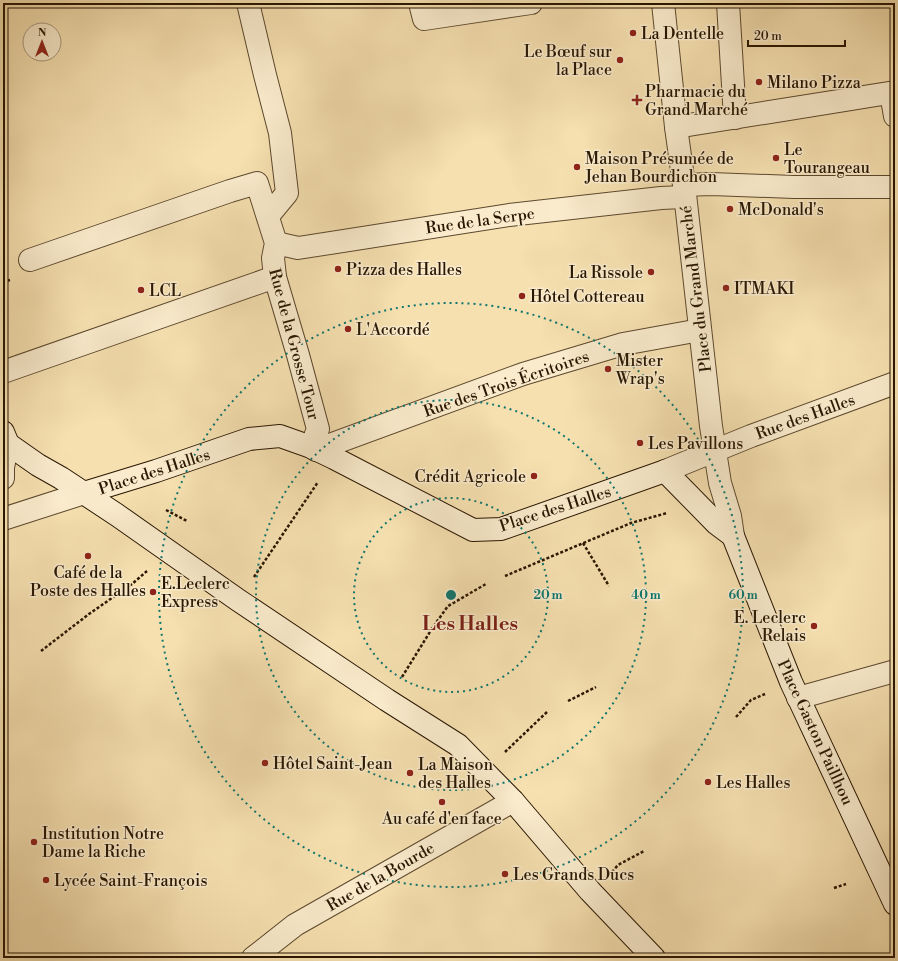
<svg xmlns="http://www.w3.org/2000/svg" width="898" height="961" font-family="'Libre Bodoni',serif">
	<rect width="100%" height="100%" fill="#f6e0b0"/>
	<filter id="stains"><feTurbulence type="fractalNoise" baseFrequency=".005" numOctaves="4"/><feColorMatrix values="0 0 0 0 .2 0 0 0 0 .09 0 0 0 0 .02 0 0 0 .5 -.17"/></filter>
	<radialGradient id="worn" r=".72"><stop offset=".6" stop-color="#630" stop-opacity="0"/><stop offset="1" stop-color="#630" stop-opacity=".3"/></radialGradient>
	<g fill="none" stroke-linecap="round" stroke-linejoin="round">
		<!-- street casing -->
		<g stroke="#5c482e" stroke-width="24">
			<g id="street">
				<path d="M248,3L265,75L280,133L287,193L268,216"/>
				<path d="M420,3L424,19L531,3"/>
				<path d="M663,3L676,127L684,185L711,426L720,483L730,516L733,536"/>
				<path d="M728,3L735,118"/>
				<path d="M891,93L895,116"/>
				<path d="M676,127L895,92"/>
				<path d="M684,185L711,184L794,187H895"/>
				<path d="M276,243L298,248L509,215L661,198L684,197"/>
				<path d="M30,260L230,191L257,183L276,243L273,258L275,277L298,355L318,429L311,447"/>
				<path d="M3,372L275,277"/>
				<path d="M316,450L523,374L623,344L700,330"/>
				<path d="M665,471L751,436L895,383"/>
				<path d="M3,478V467L8,444"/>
				<path d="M3,519L84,493"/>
				<path d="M798,698L895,671"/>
				<path d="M253,958L295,925L513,801"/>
			</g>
		</g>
		<!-- secondary casing -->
		<g stroke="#291602" stroke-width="24">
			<g id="secondary">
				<path d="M3,432L8,444L38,465L61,478L117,515L238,600L387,700L458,745L513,801L590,891L654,958"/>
				<path d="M84,493L156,471L249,439L280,436L311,447L334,458L473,530L501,529L665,471L717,524L733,536L791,682L895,904"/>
			</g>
		</g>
		<!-- path -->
		<g stroke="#291602" stroke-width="2.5" stroke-dasharray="3 2" stroke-linecap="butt">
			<path d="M3,282L10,280"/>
			<path d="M166,510L187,521"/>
			<path d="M583,543L609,586"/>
			<path d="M505,576L631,523L667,513"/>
			<path d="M254,577L318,482"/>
			<path d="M41,651L89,614L132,584L147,571"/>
			<path d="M402,677L433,627L448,606L486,584"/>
			<path d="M568,701L596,687"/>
			<path d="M736,717L751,700L765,694"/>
			<path d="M505,752L548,711"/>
			<path d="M612,872L618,865L644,851"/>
			<path d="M834,888L846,884"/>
		</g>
		<!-- street -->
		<use href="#street" stroke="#f9ebcc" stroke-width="22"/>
		<!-- secondary -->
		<use href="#secondary" stroke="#f9ebcc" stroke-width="22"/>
	</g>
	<!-- distance rings -->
	<g fill="none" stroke="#0f766e" stroke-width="2" stroke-dasharray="2 4">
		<circle cx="451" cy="595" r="97"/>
		<circle cx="451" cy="595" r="195"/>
		<circle cx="451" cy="595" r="292"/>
	</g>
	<!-- markers -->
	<g fill="#8f2418" stroke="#f9ebcc" stroke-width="1.5">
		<circle cx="633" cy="33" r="4"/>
		<circle cx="620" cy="60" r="4"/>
		<circle cx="759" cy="82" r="4"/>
		<path d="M635 94h4v4h4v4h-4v4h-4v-4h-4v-4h4z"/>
		<circle cx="776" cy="158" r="4"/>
		<circle cx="577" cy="167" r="4"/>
		<circle cx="730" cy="209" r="4"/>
		<circle cx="338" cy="269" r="4"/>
		<circle cx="651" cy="272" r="4"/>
		<circle cx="726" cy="288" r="4"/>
		<circle cx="141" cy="290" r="4"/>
		<circle cx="522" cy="296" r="4"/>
		<circle cx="348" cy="329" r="4"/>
		<circle cx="608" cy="369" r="4"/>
		<circle cx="640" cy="443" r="4"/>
		<circle cx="534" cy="476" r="4"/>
		<circle cx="88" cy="556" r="4"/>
		<circle cx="153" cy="592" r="4"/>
		<circle cx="814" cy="626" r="4"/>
		<circle cx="265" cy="763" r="4"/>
		<circle cx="410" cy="773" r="4"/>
		<circle cx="708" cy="782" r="4"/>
		<circle cx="442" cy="802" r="4"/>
		<circle cx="34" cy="842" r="4"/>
		<circle cx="505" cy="874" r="4"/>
		<circle cx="46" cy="880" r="4"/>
	</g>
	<g text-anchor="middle" stroke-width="3" stroke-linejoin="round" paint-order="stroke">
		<!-- poi labels -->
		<g font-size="16" fill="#291602" stroke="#f9ebcc" text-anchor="start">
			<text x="641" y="39">La Dentelle</text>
			<text x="612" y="57" text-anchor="end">Le Bœuf sur<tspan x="612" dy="18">la Place</tspan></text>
			<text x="767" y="88">Milano Pizza</text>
			<text x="645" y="97">Pharmacie du<tspan x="645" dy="18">Grand Marché</tspan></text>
			<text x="784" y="155">Le<tspan x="784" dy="18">Tourangeau</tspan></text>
			<text x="585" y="164">Maison Présumée de<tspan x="585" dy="18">Jehan Bourdichon</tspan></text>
			<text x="738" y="215">McDonald's</text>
			<text x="346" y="275">Pizza des Halles</text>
			<text x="643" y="278" text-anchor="end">La Rissole</text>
			<text x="734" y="294">ITMAKI</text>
			<text x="149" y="296">LCL</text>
			<text x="530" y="302">Hôtel Cottereau</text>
			<text x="356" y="335">L'Accordé</text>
			<text x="616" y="366">Mister<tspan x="616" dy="18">Wrap's</tspan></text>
			<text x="648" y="449">Les Pavillons</text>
			<text x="526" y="482" text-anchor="end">Crédit Agricole</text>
			<text x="88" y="578" text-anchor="middle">Café de la<tspan x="88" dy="18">Poste des Halles</tspan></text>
			<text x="161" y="589">E.Leclerc<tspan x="161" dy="18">Express</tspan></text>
			<text x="806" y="623" text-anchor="end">E. Leclerc<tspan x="806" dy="18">Relais</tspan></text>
			<text x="273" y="769">Hôtel Saint-Jean</text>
			<text x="418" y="770">La Maison<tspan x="418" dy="18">des Halles</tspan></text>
			<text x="716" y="788">Les Halles</text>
			<text x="442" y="824" text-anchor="middle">Au café d'en face</text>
			<text x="42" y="839">Institution Notre<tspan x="42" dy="18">Dame la Riche</tspan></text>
			<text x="513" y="880">Les Grands Ducs</text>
			<text x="54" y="886">Lycée Saint-François</text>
		</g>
		<!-- street labels -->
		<g font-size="16" fill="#291602" stroke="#f9ebcc">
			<text transform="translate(480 220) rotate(-8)" y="6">Rue de la Serpe</text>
			<text transform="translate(695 289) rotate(-97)" y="6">Place du Grand Marché</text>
			<text transform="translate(295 344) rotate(75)" y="6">Rue de la Grosse Tour</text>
			<text transform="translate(506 383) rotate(-19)" y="6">Rue des Trois Écritoires</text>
			<text transform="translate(805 416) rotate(-20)" y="6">Rue des Halles</text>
			<text transform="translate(154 471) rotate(-18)" y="6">Place des Halles</text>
			<text transform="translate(555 508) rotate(-18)" y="6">Place des Halles</text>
			<text transform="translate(816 732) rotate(65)" y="6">Place Gaston Paillhou</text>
			<text transform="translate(380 876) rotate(-30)" y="6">Rue de la Bourde</text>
		</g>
		<!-- district labels -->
		<g font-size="20" font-weight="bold" fill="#7a1f14" stroke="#f9ebcc">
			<text x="470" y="630">Les Halles</text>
		</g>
	</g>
	<circle cx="451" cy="595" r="6" fill="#0f766e" stroke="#f9ebcc" stroke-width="2"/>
	<g font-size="12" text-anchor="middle" font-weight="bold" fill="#0f766e" stroke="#f9ebcc" stroke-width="3" stroke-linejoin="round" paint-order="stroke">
		<text x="548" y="599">20 m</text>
		<text x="646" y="599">40 m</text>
		<text x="743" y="599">60 m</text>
	</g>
	<!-- margin -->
	<rect width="898" height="961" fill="none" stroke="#f6e0b0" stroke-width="16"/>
	<rect x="4" y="4" width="890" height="953" fill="none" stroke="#291602" stroke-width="2"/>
	<rect x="8" y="8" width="882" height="945" fill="none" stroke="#291602"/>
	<!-- north arrow -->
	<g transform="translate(42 42)"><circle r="19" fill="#f9ebcc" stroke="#a6967b"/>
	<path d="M0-3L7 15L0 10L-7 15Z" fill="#8f2418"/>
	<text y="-6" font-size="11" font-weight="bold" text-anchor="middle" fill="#291602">N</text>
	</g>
	<!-- scale -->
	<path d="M748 40v6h97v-6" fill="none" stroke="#291602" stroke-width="2"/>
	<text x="754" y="40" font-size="12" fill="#291602" stroke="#f9ebcc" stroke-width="3" paint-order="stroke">20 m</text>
	<rect width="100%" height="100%" filter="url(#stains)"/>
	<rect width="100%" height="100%" fill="url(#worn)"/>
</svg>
